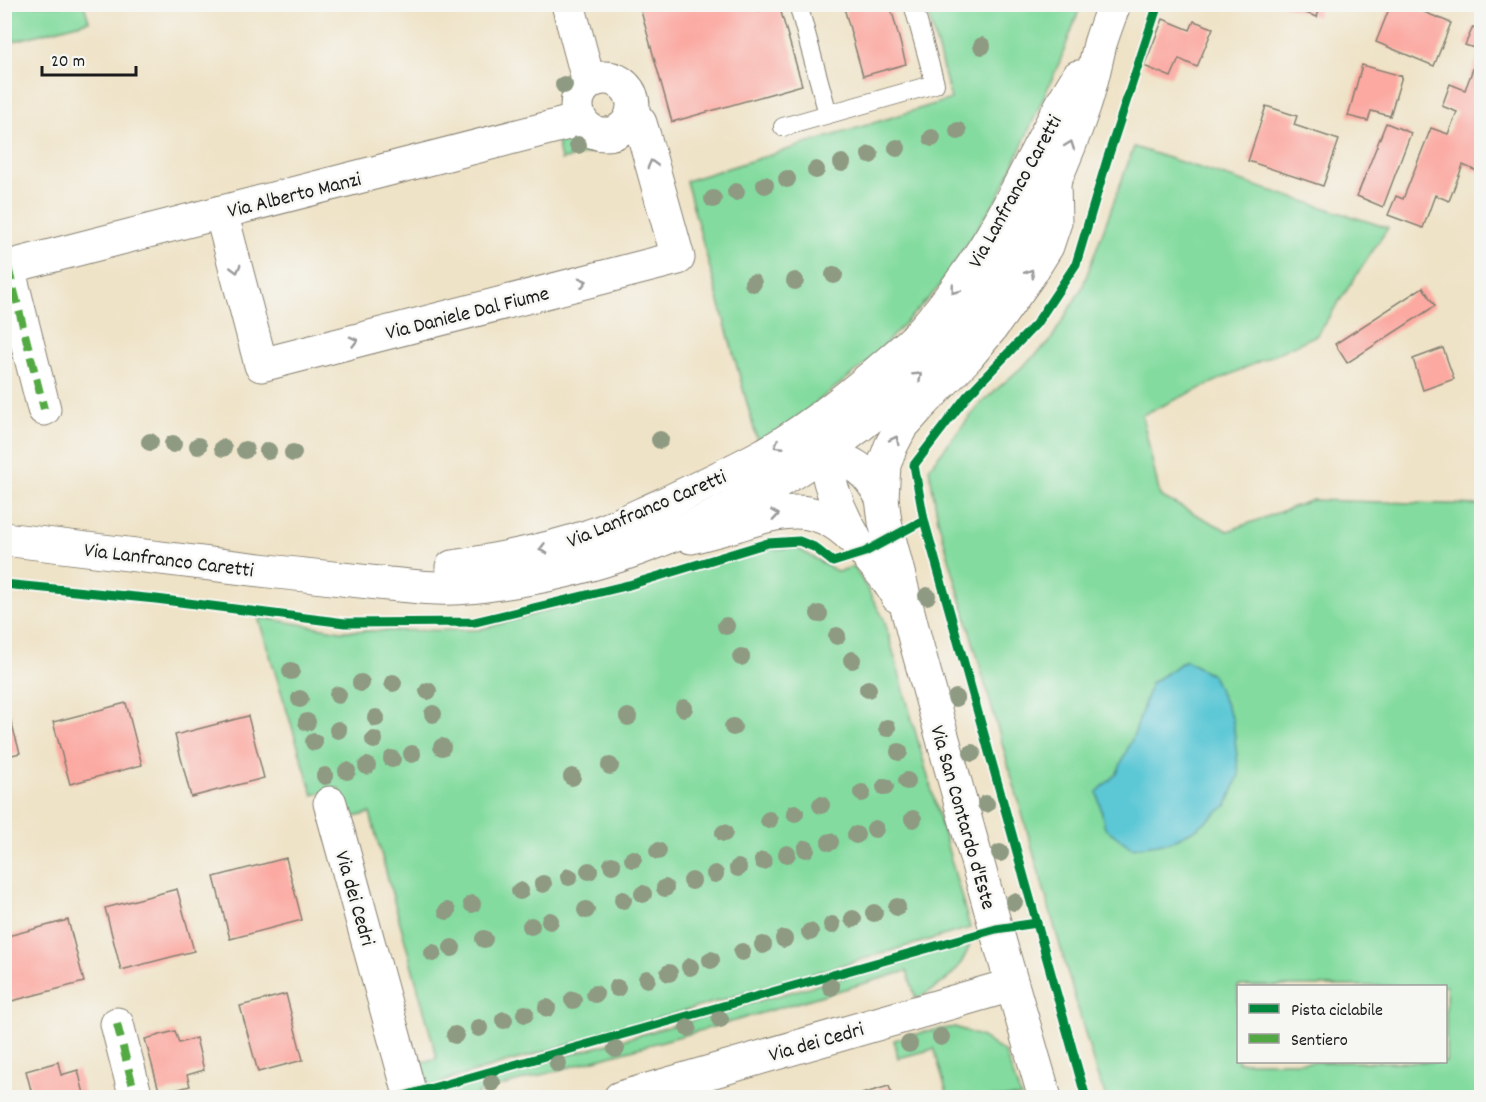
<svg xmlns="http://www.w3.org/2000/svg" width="1486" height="1102" font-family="Dekko,sans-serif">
	<rect width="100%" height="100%" fill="#f6f6f2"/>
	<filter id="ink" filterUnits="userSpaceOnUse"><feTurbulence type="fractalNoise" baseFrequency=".0167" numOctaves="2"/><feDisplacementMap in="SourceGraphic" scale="12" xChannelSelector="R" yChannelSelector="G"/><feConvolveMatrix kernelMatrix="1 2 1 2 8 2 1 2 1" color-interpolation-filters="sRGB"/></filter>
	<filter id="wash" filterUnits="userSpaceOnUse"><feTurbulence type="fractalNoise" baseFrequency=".008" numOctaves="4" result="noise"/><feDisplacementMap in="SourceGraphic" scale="24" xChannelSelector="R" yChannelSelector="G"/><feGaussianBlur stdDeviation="1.35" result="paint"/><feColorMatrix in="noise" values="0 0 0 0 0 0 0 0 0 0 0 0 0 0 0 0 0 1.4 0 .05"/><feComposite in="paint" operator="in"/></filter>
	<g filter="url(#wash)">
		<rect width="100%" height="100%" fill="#efe3c7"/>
		<!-- green -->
		<g fill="#83db9f" stroke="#507c5e" stroke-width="1.5" fill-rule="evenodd">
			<path d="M4,5H84L89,21L7,43L5,32Z"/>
			<path d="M926,5H1081L1060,61L1000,194L939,287L868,362L759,447L686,181L951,99Z"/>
			<path d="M573,134C583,142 591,147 604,149L561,160L556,137Z"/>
			<path d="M1134,147L1388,228L1317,335L1142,415L1160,496L1228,531L1312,500L1481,505V1097H1106L1097,1075L938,520L929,468L980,404L1049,343L1082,288ZM1238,986H1446V1062H1238Z"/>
			<path d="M797,548L838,572L854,566L884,619L970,928L450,1079L440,1083L442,1091L971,941C961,973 944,984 916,999L907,971L706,1029L477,1093L478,1097H423L413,1065L437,1058L370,813L346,819L339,788L313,795L258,617L341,631L478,630L768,549Z"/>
			<path d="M955,1027L982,1037L1005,1053L1021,1097H948L934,1049L898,1058L894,1040L929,1031Z"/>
		</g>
		<!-- water -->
		<path fill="#5cc7d5" stroke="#3c7278" stroke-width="1.5" d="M1186,660L1212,675L1233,720L1239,775L1227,805L1196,829L1170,842L1132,848L1105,828L1097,792L1117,773L1135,732L1151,683Z"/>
		<g id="blocks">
			<!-- building -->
			<g fill="#fba9a1">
				<path d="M639,4H756L758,11L779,5L802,85L672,122Z"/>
				<path d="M843,4H890L906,64L863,76Z"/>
				<path d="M1280,4H1321L1317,17Z"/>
				<path d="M1391,4H1404L1451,23L1434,66L1376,42Z"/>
				<path d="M1163,19L1190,30L1194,21L1213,28L1197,67L1179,59L1171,77L1144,66Z"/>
				<path d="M1473,27L1482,31V165L1479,172L1463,165L1449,201L1435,195L1423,228L1388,215L1396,196L1403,199L1431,128L1448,134L1457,112L1442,106L1450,84L1465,90L1480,50L1465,45Z"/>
				<path d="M1362,65L1402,76L1390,116L1371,111L1368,121L1348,116Z"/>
				<path d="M1266,106L1297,116L1294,125L1339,140L1323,186L1248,161Z"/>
				<path d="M1386,123L1411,133L1383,207L1357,196Z"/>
				<path d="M1423,287L1435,306L1347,363L1335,344Z"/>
				<path d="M1443,348L1454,379L1423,390L1413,359Z"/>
				<path d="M4,697L20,753L4,757Z"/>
				<path d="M126,703L142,765L70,784L53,722Z"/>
				<path d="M248,716L264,778L191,797L175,735Z"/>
				<path d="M286,858L302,920L230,939L214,877Z"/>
				<path d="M177,889L194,951L121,970L105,908Z"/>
				<path d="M68,920L84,982L12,1001L4,973V937Z"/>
				<path d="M286,994L303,1060L258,1072L240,1006Z"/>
				<path d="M175,1031L179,1043L196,1038L204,1070L187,1075L190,1086L160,1094L145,1039Z"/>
				<path d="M58,1062L61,1075L78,1070L85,1098H33L26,1071Z"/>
				<path d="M889,1086L893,1098H851V1097Z"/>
			</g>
		</g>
	</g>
	<g filter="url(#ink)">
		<use href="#blocks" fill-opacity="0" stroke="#868072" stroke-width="1.5"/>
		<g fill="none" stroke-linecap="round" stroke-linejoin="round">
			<!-- lane casing -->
			<g stroke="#868072" stroke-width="20">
				<g id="lane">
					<path d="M798,4L828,114"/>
					<path d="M783,127L935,84L913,4"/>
				</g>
			</g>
			<!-- street casing -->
			<g stroke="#868072" stroke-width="35">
				<g id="street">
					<path d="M568,4L589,83"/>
					<circle cx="605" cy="106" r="28"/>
					<path d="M221,212L261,365L678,258L644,136L640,123L632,113"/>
					<path d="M8,267L44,409"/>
					<path d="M4,268L580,120"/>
					<path d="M330,803L411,1098"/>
					<path d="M117,1024L136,1098"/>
					<path d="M620,1098L1012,985"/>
				</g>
			</g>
			<!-- secondary casing -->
			<g stroke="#868072" stroke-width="35">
				<g id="secondary">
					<path d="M824,452C828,482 838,510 854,537"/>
					<path d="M824,452C854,464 866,468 882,498"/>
					<path d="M691,537C706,533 721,529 736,525C759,518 784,509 808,513C833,517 853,536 867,555C878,569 890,580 897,596"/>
					<path d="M1045,1098L996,929L915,639L885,522L882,498L884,465L891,446L901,427L918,408L967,357L991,328L1029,275L1047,246L1055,222L1054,183"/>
				</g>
			</g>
			<!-- primary casing -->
			<g stroke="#868072" stroke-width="35">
				<g id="primary">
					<path d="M4,539C95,550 186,561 277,572C314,576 351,580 388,584C405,585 421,588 437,588C463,589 489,585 514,581C700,553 909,424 1010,264C1041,215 1065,161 1084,106C1091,86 1095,65 1100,44C1104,31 1109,18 1114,4"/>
					<path d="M452,567C498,560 545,551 589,536C615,528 639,515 664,504C698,488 732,472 765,454C805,431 841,403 875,374C888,363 901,352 913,341C932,321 951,297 967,274C1011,213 1038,141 1078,77"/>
				</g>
			</g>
			<!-- lane -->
			<use href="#lane" stroke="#fff" stroke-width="18"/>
			<!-- street -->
			<use href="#street" stroke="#fff" stroke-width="33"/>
			<!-- secondary -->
			<use href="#secondary" stroke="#fff" stroke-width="33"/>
			<!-- primary -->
			<use href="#primary" stroke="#fff" stroke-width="33"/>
			<!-- quiet -->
			<g stroke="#52a943" stroke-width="8" stroke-dasharray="15 8" stroke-linecap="butt">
				<path d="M8,267L44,409"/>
				<path d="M117,1024L136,1098"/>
			</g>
			<!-- cycleway casing -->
			<g stroke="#f6f6f2" stroke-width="13">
				<g id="cycleway">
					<path d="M4,584L156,599L345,623L475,622L629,585L768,543L799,541L814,547L833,562L865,552L924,520"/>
					<path d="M397,1098L996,929L1037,923"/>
					<path d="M1086,1098L1064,1020L924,520L914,465L967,396L1036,324L1076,264L1107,160L1158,4"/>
				</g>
			</g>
			<!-- cycleway -->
			<use href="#cycleway" stroke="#00873e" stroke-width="9"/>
		</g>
		<!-- trees -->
		<g fill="#8f9a82">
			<circle cx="982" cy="46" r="9"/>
			<circle cx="564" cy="85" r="9"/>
			<circle cx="958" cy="131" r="9"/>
			<circle cx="932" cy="138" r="9"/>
			<circle cx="578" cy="145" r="9"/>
			<circle cx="897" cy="148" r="9"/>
			<circle cx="870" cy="155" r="9"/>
			<circle cx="842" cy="163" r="9"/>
			<circle cx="816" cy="170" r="9"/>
			<circle cx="787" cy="179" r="9"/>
			<circle cx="765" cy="185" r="9"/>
			<circle cx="736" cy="192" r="9"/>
			<circle cx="713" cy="199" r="9"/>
			<circle cx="834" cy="275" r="9"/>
			<circle cx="795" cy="281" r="9"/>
			<circle cx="753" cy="283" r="9"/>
			<circle cx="660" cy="440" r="9"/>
			<circle cx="150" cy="442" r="9"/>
			<circle cx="173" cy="444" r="9"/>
			<circle cx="198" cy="446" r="9"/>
			<circle cx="223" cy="448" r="9"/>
			<circle cx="245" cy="450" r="9"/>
			<circle cx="268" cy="451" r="9"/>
			<circle cx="293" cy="453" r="9"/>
			<circle cx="927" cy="596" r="9"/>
			<circle cx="819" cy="614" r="9"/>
			<circle cx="726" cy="626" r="9"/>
			<circle cx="837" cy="636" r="9"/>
			<circle cx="741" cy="657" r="9"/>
			<circle cx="852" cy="660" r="9"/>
			<circle cx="291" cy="671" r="9"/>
			<circle cx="361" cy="683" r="9"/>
			<circle cx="393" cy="683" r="9"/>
			<circle cx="868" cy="689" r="9"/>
			<circle cx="428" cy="691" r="9"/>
			<circle cx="338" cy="695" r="9"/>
			<circle cx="956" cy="698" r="9"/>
			<circle cx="300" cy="699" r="9"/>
			<circle cx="684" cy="708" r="9"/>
			<circle cx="433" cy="714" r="9"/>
			<circle cx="628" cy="717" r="9"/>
			<circle cx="376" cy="718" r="9"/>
			<circle cx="307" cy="722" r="9"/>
			<circle cx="733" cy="727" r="9"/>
			<circle cx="887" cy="728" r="9"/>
			<circle cx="338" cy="730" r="9"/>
			<circle cx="374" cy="740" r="9"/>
			<circle cx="314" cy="742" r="9"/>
			<circle cx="442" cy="747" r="9"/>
			<circle cx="899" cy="752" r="9"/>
			<circle cx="972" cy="753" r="9"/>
			<circle cx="412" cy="754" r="9"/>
			<circle cx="392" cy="759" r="9"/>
			<circle cx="367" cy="766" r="9"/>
			<circle cx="610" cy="766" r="9"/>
			<circle cx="347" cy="771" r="9"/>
			<circle cx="325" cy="776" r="9"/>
			<circle cx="572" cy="777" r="9"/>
			<circle cx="907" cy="781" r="9"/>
			<circle cx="885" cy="787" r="9"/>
			<circle cx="862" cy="793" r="9"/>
			<circle cx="986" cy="804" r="9"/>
			<circle cx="821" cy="805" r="9"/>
			<circle cx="795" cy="813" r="9"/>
			<circle cx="913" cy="819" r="9"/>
			<circle cx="769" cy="820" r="9"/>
			<circle cx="875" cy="829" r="9"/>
			<circle cx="724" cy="833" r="9"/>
			<circle cx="856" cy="835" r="9"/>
			<circle cx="830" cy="842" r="9"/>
			<circle cx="806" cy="849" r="9"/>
			<circle cx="658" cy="851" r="9"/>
			<circle cx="1000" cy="853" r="9"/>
			<circle cx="787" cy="854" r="9"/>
			<circle cx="633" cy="859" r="9"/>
			<circle cx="763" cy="861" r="9"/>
			<circle cx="612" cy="865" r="9"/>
			<circle cx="738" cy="868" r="9"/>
			<circle cx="589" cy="871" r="9"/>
			<circle cx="715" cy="874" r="9"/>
			<circle cx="569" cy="877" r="9"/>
			<circle cx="692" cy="881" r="9"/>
			<circle cx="543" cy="884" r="9"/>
			<circle cx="665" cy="888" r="9"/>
			<circle cx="520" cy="891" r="9"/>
			<circle cx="643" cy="894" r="9"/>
			<circle cx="623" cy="900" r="9"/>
			<circle cx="1014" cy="902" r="9"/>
			<circle cx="472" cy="904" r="9"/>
			<circle cx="897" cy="907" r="9"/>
			<circle cx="586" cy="910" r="9"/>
			<circle cx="447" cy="911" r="9"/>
			<circle cx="874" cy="913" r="9"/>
			<circle cx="853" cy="919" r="9"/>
			<circle cx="550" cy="921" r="9"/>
			<circle cx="832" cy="925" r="9"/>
			<circle cx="531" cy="926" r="9"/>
			<circle cx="810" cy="932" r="9"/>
			<circle cx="484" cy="939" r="9"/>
			<circle cx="784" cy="939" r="9"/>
			<circle cx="763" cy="945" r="9"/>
			<circle cx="452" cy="948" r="9"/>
			<circle cx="742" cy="952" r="9"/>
			<circle cx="433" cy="953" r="9"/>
			<circle cx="711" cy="960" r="9"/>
			<circle cx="690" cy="967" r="9"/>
			<circle cx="669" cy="973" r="9"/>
			<circle cx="647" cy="979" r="9"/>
			<circle cx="831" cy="987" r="9"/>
			<circle cx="617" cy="988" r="9"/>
			<circle cx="595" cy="994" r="9"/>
			<circle cx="573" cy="1000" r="9"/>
			<circle cx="547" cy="1008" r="9"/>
			<circle cx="525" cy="1014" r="9"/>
			<circle cx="720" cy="1019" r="9"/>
			<circle cx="504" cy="1020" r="9"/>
			<circle cx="479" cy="1028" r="9"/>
			<circle cx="688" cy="1028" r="9"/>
			<circle cx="455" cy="1035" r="9"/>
			<circle cx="941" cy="1037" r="9"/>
			<circle cx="909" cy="1044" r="9"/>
			<circle cx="616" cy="1049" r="9"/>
			<circle cx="558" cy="1064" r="9"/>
			<circle cx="492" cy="1083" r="9"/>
		</g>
		<!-- one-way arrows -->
		<defs><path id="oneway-chevron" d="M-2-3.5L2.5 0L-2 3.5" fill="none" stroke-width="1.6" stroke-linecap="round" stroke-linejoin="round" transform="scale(1.5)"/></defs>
		<g stroke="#999">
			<use href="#oneway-chevron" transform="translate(1070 145) rotate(-70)"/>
			<use href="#oneway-chevron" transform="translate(652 164) rotate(-105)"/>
			<use href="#oneway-chevron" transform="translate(236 269) rotate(75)"/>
			<use href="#oneway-chevron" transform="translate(1030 273) rotate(-58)"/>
			<use href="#oneway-chevron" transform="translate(583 282) rotate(-14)"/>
			<use href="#oneway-chevron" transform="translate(955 290) rotate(128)"/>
			<use href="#oneway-chevron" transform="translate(354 341) rotate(-14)"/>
			<use href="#oneway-chevron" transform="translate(918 376) rotate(-43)"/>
			<use href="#oneway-chevron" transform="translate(895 440) rotate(-64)"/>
			<use href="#oneway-chevron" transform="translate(778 445) rotate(147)"/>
			<use href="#oneway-chevron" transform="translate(775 515) rotate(-9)"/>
			<use href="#oneway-chevron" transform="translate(543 549) rotate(165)"/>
		</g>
	</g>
	<g text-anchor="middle" stroke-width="5" stroke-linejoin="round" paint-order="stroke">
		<!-- street labels -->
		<g font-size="21" fill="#1c1c1c" stroke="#f6f6f2">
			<text transform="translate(1014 191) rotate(-61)" y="7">Via Lanfranco Caretti</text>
			<text transform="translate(294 194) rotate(-14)" y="7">Via Alberto Manzi</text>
			<text transform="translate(467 312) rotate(-14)" y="7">Via Daniele Dal Fiume</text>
			<text transform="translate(646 508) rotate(-23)" y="7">Via Lanfranco Caretti</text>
			<text transform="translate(169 559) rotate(7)" y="7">Via Lanfranco Caretti</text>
			<text transform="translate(964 817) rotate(74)" y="7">Via San Contardo d'Este</text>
			<text transform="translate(356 898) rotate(74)" y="7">Via dei Cedri</text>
			<text transform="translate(816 1041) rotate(-16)" y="7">Via dei Cedri</text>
		</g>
	</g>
	<!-- margin -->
	<rect width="1486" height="1102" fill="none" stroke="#f6f6f2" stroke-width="24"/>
	<!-- legend -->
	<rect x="1237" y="985" width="210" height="78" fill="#f6f6f2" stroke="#9f9f9c" stroke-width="1.5"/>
	<rect x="1249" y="1004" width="30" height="9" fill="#00873e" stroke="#9f9f9c" stroke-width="1.5"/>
	<text x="1291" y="1015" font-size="18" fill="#1c1c1c">Pista ciclabile</text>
	<rect x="1249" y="1034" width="30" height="9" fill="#52a943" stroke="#9f9f9c" stroke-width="1.5"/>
	<text x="1291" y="1045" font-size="18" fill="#1c1c1c">Sentiero</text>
	<!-- scale -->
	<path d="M42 66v9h94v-9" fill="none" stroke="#1c1c1c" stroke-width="3"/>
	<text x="51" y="66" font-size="18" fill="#1c1c1c" stroke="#f6f6f2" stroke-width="4.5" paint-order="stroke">20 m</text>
</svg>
